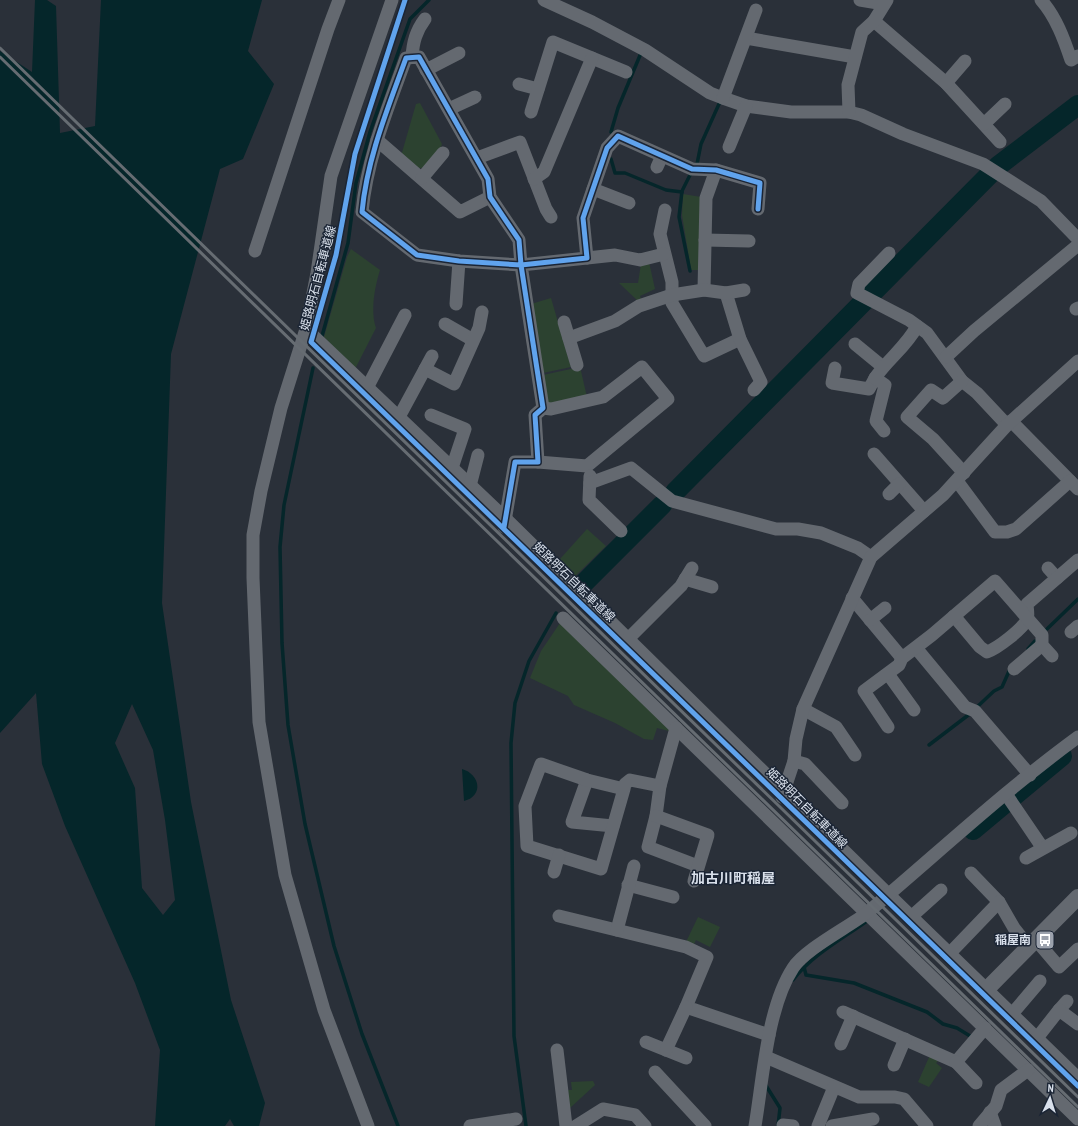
<svg xmlns="http://www.w3.org/2000/svg" width="1078" height="1126" font-family="'PT Sans Narrow','Noto Sans JP',sans-serif">
	<rect width="100%" height="100%" fill="#2a3039"/>
	<!-- green -->
	<g fill="#2c4230">
		<path d="M420,103L442,144L440,150L424,168H415L401,156L416,104Z"/>
		<path d="M683,194L701,197L699,270H691L682,215Z"/>
		<path d="M351,249L380,270C375,286 370,311 376,328L355,369L324,337L347,257Z"/>
		<path d="M649,262L655,289L640,296L642,301H638L619,283H638L641,264Z"/>
		<path d="M551,298L571,367L543,373L531,304Z"/>
		<path d="M580,367L587,397L551,405L546,400L543,375Z"/>
		<path d="M587,529L606,546L575,576L561,563L560,559Z"/>
		<path d="M560,623L667,726L669,731L657,728L653,740L644,739L615,723L574,705L568,696L530,678L541,651Z"/>
		<path d="M698,917L720,927L710,947L696,940L693,946L686,942Z"/>
		<path d="M930,1055L939,1060L936,1063L942,1068L929,1087L918,1082Z"/>
		<path d="M593,1081L595,1085L570,1108L568,1090H572L571,1082Z"/>
	</g>
	<!-- water -->
	<g fill="#05262a" fill-rule="evenodd">
		<path d="M35,0H47L56,6L60,133L95,126L101,0H262L248,51L274,84L243,159L220,169L171,354L162,603L191,802L231,1000L265,1103L259,1126H234L230,1119L225,1126H155L160,1050L135,983L65,826L42,764L36,693L0,733V51L32,72ZM132,704L153,750L165,820L175,900L163,915L142,888L135,788L115,743Z"/>
		<path d="M462,769C480,774 484,796 464,801Z"/>
	</g>
	<g fill="none" stroke-linecap="round" stroke-linejoin="round">
		<!-- stream -->
		<g stroke="#05262a" stroke-width="3.5">
			<path d="M611,132L618,108L641,53"/>
			<path d="M611,159L615,173H625L666,190L682,192"/>
			<path d="M697,164L701,144L719,104"/>
			<path d="M690,271L679,217L682,191L691,173"/>
			<path d="M322,336L348,243L356,183L370,132L410,19L429,0"/>
			<path d="M313,368L284,505L280,547L282,643L288,725L305,824L334,946L362,1034L398,1126"/>
			<path d="M1047,629L1078,599"/>
			<path d="M1028,649L1035,641"/>
			<path d="M977,707L994,691L1002,687L1010,669"/>
			<path d="M929,745L971,713"/>
			<path d="M804,967L806,975L854,983L927,1012L943,1024L957,1028L970,1036"/>
			<path d="M793,980C812,955 842,939 867,921"/>
			<path d="M765,1084L780,1108L778,1126"/>
			<path d="M526,1126L514,1036L511,743L515,703L529,661L556,613"/>
		</g>
		<!-- river -->
		<g stroke="#05262a" stroke-width="20">
			<path d="M675,492L998,166L1078,105"/>
			<path d="M584,583L662,505"/>
			<path d="M973,830L1062,756"/>
		</g>
		<!-- minor -->
		<g stroke="#646970" stroke-width="13">
			<path d="M544,0L592,22L645,50L710,93L723,98L746,106L791,112H849L861,115L903,134L983,164L1041,201L1078,239"/>
			<path d="M860,0L884,4"/>
			<path d="M1041,0C1056,17 1064,39 1071,60L1078,56"/>
			<path d="M874,21L946,83L1000,142"/>
			<path d="M746,38L855,57"/>
			<path d="M412,57C413,42 416,31 425,19"/>
			<path d="M426,70L459,53"/>
			<path d="M946,83L965,61"/>
			<path d="M519,84L538,89"/>
			<path d="M723,98L756,10"/>
			<path d="M449,109L475,97"/>
			<path d="M531,112L553,42L626,72"/>
			<path d="M849,112L848,85L862,32L874,21L887,0"/>
			<path d="M984,124L1005,104"/>
			<path d="M377,140L460,212L490,197"/>
			<path d="M729,147L746,106"/>
			<path d="M477,158L520,142L546,209L551,217"/>
			<path d="M657,167L662,156"/>
			<path d="M422,178L443,153"/>
			<path d="M534,179L544,172L592,58"/>
			<path d="M593,189L629,203"/>
			<path d="M665,210L660,234L672,282V303L704,356L740,339"/>
			<path d="M705,240L749,241"/>
			<path d="M255,251L328,29L339,0"/>
			<path d="M889,253L859,284L857,293L909,320L927,333L962,381L977,393L1007,425"/>
			<path d="M587,258L615,255L640,260L664,254"/>
			<path d="M704,290L706,198L716,170"/>
			<path d="M726,293L740,339L761,382L754,390"/>
			<path d="M456,304L459,261"/>
			<path d="M1076,309L1078,308"/>
			<path d="M564,322L577,365"/>
			<path d="M445,324L473,340"/>
			<path d="M306,329L506,519L888,894L1078,1078"/>
			<path d="M569,338L615,321L639,306L672,295L704,290L726,293L744,290"/>
			<path d="M855,344L883,367"/>
			<path d="M946,357L974,331L1078,245"/>
			<path d="M835,368L832,383L869,389L875,378"/>
			<path d="M425,369L454,384L479,328L482,312"/>
			<path d="M962,381L943,398L931,390L907,417L933,439L964,473"/>
			<path d="M367,388L405,315"/>
			<path d="M431,415L465,429L452,468"/>
			<path d="M399,417L432,356"/>
			<path d="M1011,421L1078,489"/>
			<path d="M884,431L876,421L885,385L875,378C888,359 907,346 917,326"/>
			<path d="M874,454L924,511"/>
			<path d="M538,462L587,466L668,399L642,367L603,397L551,409L543,408"/>
			<path d="M590,476L589,500L621,531"/>
			<path d="M957,481L995,532H1007L1016,529L1070,481"/>
			<path d="M590,483L631,468L672,501L776,529H798L821,533L858,548L871,557"/>
			<path d="M470,486L478,455"/>
			<path d="M889,494L899,484"/>
			<path d="M504,527L515,462H538L535,415L543,408L521,265L519,240L490,197L488,179L419,57L406,58C388,108 367,158 362,212L417,255L459,261L521,265L587,258L583,218L607,148L618,136L692,169L716,170L760,183L758,209"/>
			<path d="M1048,568L1057,578"/>
			<path d="M685,579L712,587"/>
			<path d="M852,598L902,658"/>
			<path d="M954,616L980,647L987,652C998,648 1021,630 1027,620C1029,616 1027,608 1027,604L1078,560"/>
			<path d="M563,618L1078,1119"/>
			<path d="M870,620L885,608"/>
			<path d="M1071,632L1078,626"/>
			<path d="M628,639L681,586L692,568"/>
			<path d="M916,648L965,707L975,711L1030,775"/>
			<path d="M1014,669L1042,645"/>
			<path d="M888,674L914,710"/>
			<path d="M803,709L836,727L855,755"/>
			<path d="M888,727L864,691L899,665L902,658L932,635L995,581L1042,635V645L1052,656"/>
			<path d="M676,728L660,786L656,816L648,847L698,866"/>
			<path d="M794,761L805,764L842,803"/>
			<path d="M587,780L572,822L613,826"/>
			<path d="M624,789L587,780L541,764L525,806L527,846L601,869L624,789L625,784L630,780L660,786"/>
			<path d="M1006,794L1042,847"/>
			<path d="M782,797L794,761L796,739L803,709L871,557L943,495L1007,425L1078,361"/>
			<path d="M656,816L708,835L694,881"/>
			<path d="M1026,858L1071,833"/>
			<path d="M554,872L559,855"/>
			<path d="M971,873L999,902L1014,928L1029,947"/>
			<path d="M628,885L673,897"/>
			<path d="M559,916L686,947L707,957L686,1007L769,1035"/>
			<path d="M911,917L941,890"/>
			<path d="M617,930L634,866"/>
			<path d="M1036,940L1059,967L1078,949"/>
			<path d="M950,953L999,902"/>
			<path d="M1059,1010L1067,1001"/>
			<path d="M843,1012L956,1062L985,1028"/>
			<path d="M1012,1014L1040,981"/>
			<path d="M1037,1038L1059,1010L1078,1024"/>
			<path d="M646,1042L686,1058"/>
			<path d="M841,1044L853,1016"/>
			<path d="M557,1050L566,1126"/>
			<path d="M666,1050L686,1007"/>
			<path d="M766,1057L859,1097H895L904,1099L927,1126"/>
			<path d="M956,1062L976,1083"/>
			<path d="M894,1065L905,1039"/>
			<path d="M655,1072L705,1126"/>
			<path d="M990,1112L995,1126"/>
			<path d="M783,1125L793,1126"/>
			<path d="M368,1126L324,1010L285,875L259,722L253,578V535L261,491L281,408L306,329L317,273L331,176L392,0"/>
			<path d="M470,1126L516,1119"/>
			<path d="M576,1126L603,1109L635,1115L645,1126"/>
			<path d="M755,1126C763,1079 767,1008 793,968C805,949 849,927 868,912C938,853 1004,791 1078,737"/>
			<path d="M818,1126L834,1087"/>
			<path d="M832,1126L873,1119"/>
			<path d="M979,1126L996,1106L1001,1090L1028,1070"/>
		</g>
		<!-- tertiary -->
		<path stroke="#646970" stroke-width="16" d="M987,989L1078,897"/>
		<!-- rail -->
		<g stroke="#666c72" stroke-width="3">
			<path d="M0,48L1078,1097"/>
			<path d="M0,57L1078,1107"/>
		</g>
		<!-- cycleway casing -->
		<g stroke="#1b2535" stroke-width="8">
			<g id="cycleway">
				<path d="M405,0L355,154L336,255L311,342L1078,1086"/>
				<path d="M504,527L515,462H538L535,415L543,408L521,265L519,240L490,197L488,179L419,57L406,58C388,108 367,158 362,212L417,255L459,261L521,265L587,258L583,218L607,148L618,136L692,169L716,170L760,183L758,209"/>
			</g>
		</g>
		<!-- cycleway -->
		<use href="#cycleway" stroke="#60a3ed" stroke-width="5"/>
	</g>
	<!-- icons -->
	<defs>
		<g id="bus-square" transform="scale(1)"><rect x="-9" y="-9" width="18" height="18" rx="4" fill="#9ca2ad" stroke="#1b2535"/><path d="M-5-6H5V4H4V6H2V4H-2V6H-4V4H-5ZM-3.5-4V0h7V-4ZM-3.5 1.2v1.5H-2V1.2ZM2 1.2v1.5H3.5V1.2Z" fill="#fff"/></g>
	</defs>
	<g fill-rule="evenodd">
		<use href="#bus-square" x="1045" y="940"/>
	</g>
	<g text-anchor="middle" stroke-width="3" stroke-linejoin="round" paint-order="stroke">
		<!-- street labels -->
		<g font-size="12" fill="#d9e0eb" stroke="#1b2535">
			<text transform="translate(318 278) rotate(-75)" y="4">姫路明石自転車道線</text>
			<text transform="translate(574 582) rotate(44)" y="4">姫路明石自転車道線</text>
			<text transform="translate(807 808) rotate(45)" y="4">姫路明石自転車道線</text>
		</g>
		<!-- poi labels -->
		<g font-size="12" font-weight="bold" fill="#d9e0eb" stroke="#1b2535" text-anchor="end">
			<text x="1031" y="944">稲屋南</text>
		</g>
		<!-- quarter labels -->
		<g font-size="14" font-weight="bold" fill="#d9e0eb" stroke="#1b2535">
			<text x="733" y="883">加古川町稲屋</text>
		</g>
	</g>
	<!-- north arrow -->
	<g transform="translate(1050 1098) rotate(4)" stroke="#1b2535" stroke-width="3" paint-order="stroke">
	<path d="M0-3L7 15L0 10L-7 15Z" fill="#d9e0eb"/>
	<text y="-6" font-size="11" font-weight="bold" text-anchor="middle" fill="#d9e0eb">N</text>
	</g>
</svg>
